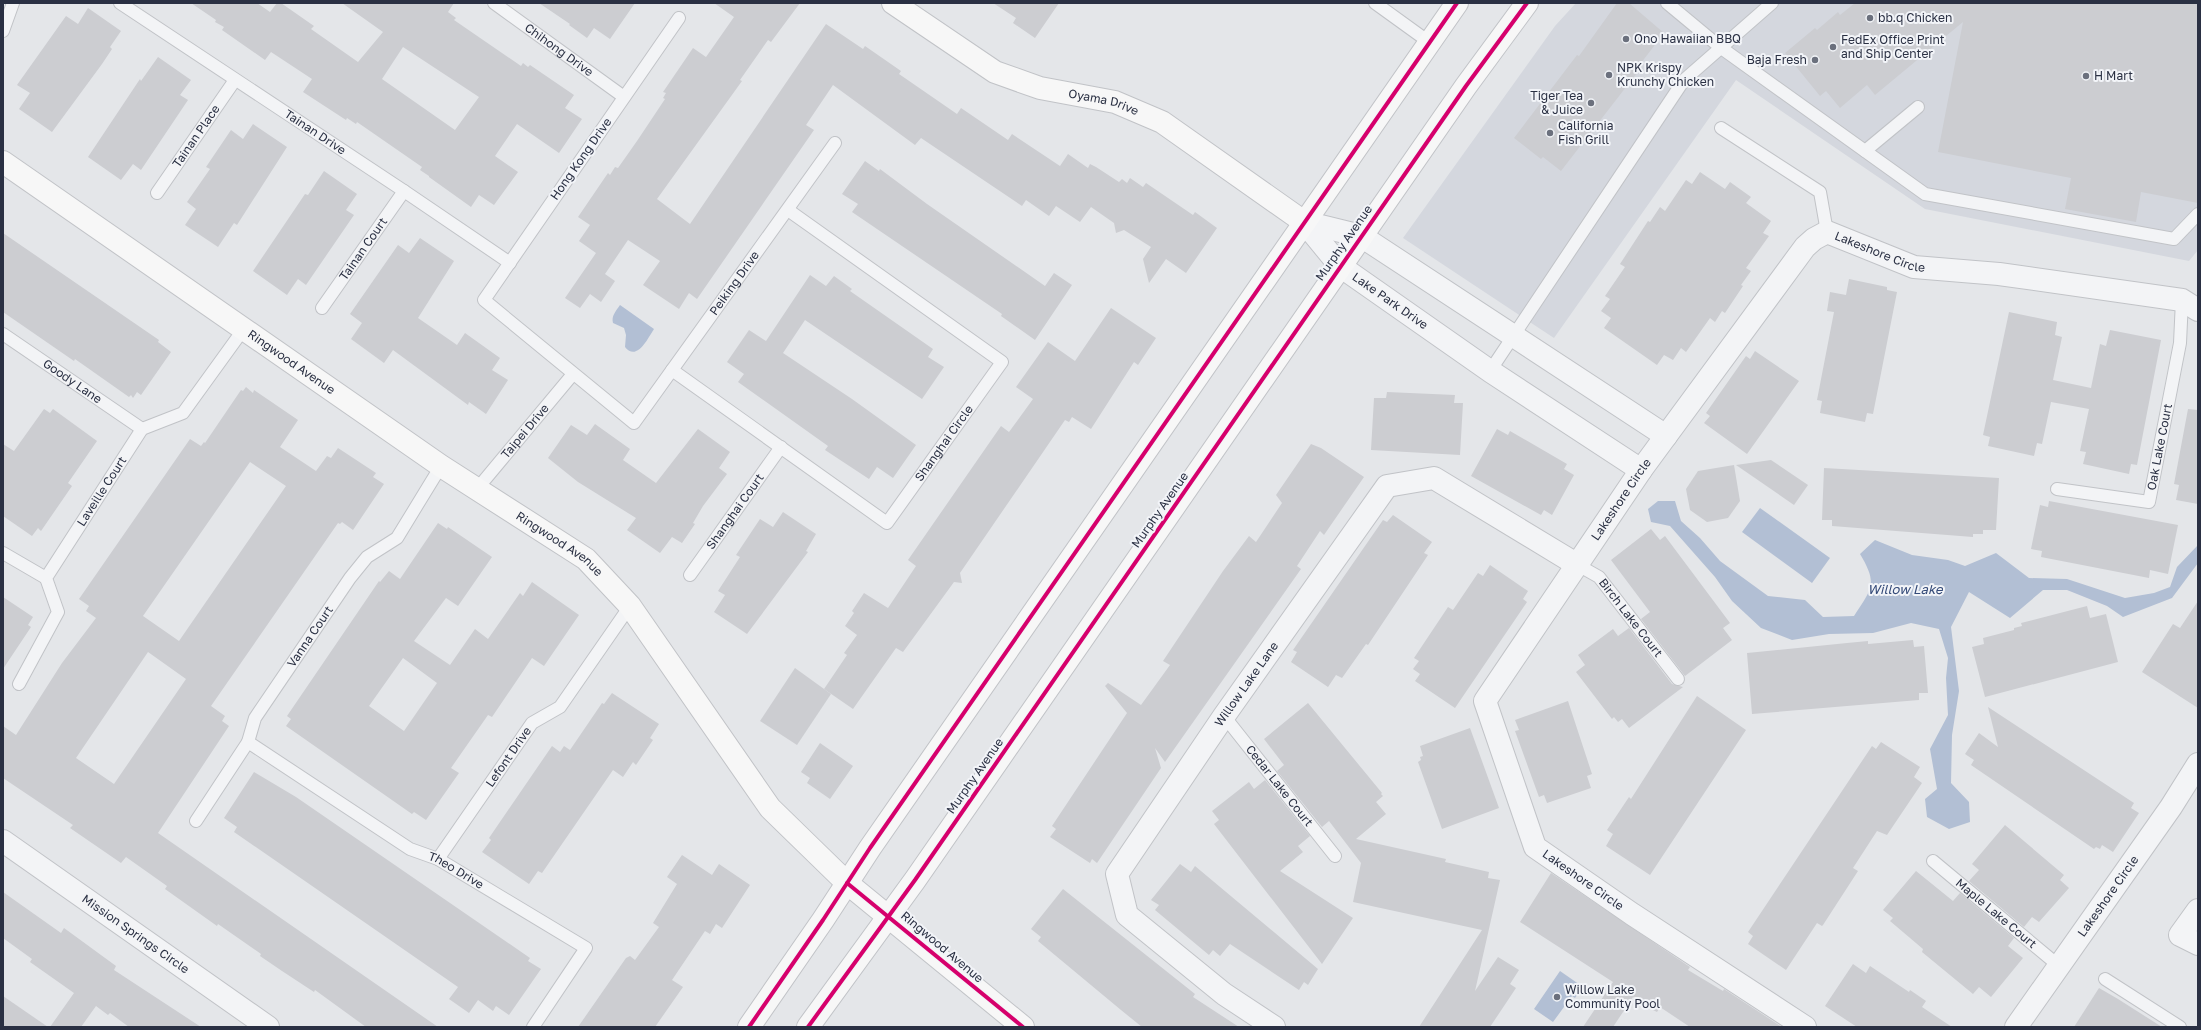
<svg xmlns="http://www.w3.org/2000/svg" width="2201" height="1030" font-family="'Golos Text',sans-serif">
	<rect width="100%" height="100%" fill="#e4e6e9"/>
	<!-- built -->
	<path fill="#d4d7de" d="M1576,3H2198V250L2189,261L1925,209L1736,80L1554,338L1403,238L1555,26Z"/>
	<!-- water -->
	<g fill="#b2bfd4">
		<path d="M620,305L654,329C648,338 637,362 625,347L626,335L624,328L613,323C611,316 616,311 620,305Z"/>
		<path d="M1658,501H1675L1681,521L1700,538L1720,561L1768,596L1805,600L1823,617L1854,616C1872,588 1878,584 1860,554L1875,540L1912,555L1948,560L1965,566L1996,553L2029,578L2067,579L2125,598L2154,593L2170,587L2177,567L2198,545V563L2172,598L2123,617L2107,606L2067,590H2043L2010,618L1969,592L1951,627L1959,691L1952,735L1951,783L1969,802L1970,822L1949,829L1927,817L1925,799L1937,789L1930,749L1948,715L1946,678L1948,658L1939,629L1911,623L1873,633L1829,634L1792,640L1761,628L1732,601L1715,577L1670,526L1651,522L1648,509Z"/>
		<path d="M1760,508L1830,558L1812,583L1742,532Z"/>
		<path d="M1560,971L1583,987L1575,998L1572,996L1553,1022L1534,1009Z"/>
	</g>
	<!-- building -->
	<g fill="#cccdd1" fill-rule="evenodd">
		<path d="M191,3H257L270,12L277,3H281L314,26L311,29L358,62L383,32L342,3H454L448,12L456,18L454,20L521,66L523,63L528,67L530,65L574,95L565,108L582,119L559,153L517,124L495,156L518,172L494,205L479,195L471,207L429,177V176L420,170L422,167L357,122L356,124L347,118L346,120L303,92L312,79L271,52L265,60L222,30L224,27L215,22L216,20ZM403,47L479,97L455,130L382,79Z"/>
		<path d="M539,3H635L610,39L594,28L587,38L569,25L570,24Z"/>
		<path d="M714,3H800L771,42L768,40L740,80L742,81L657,199L690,224L826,24L863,49L865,46L901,71L899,74L957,114L961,108L1008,140L1012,134L1060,166L1068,154L1088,168L1090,164L1096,167L1119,182L1122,179L1127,183L1130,178L1143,187L1146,183L1193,215L1195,212L1217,228L1186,273L1166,259L1149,283L1143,259L1151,247L1124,230L1116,233L1114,223L1091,207L1080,222L1056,206L1049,216L1026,200L1022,206L921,138L915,145L833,85L806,125L814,130L697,299L689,293L679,309L643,285L660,261L628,240L605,274L615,281L601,302L590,294L580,308L565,298L596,253L579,241L590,225L578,217L608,173L610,175L615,167L618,168L637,141L665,99L663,98L666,93L663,92L693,48L706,57L734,17Z"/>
		<path d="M993,3H1059L1035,38L1013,23L1016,18Z"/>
		<path d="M1617,3H1629L1664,33L1638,67L1640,69L1561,171L1543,157L1541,159L1514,138L1577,55L1579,56Z"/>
		<path d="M1855,3H2198V203L2141,192L2136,222L2065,209L2071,178L1938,152L1963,22L1875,95L1867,85L1840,108L1826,91L1820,96L1785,53L1815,28L1817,30L1838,12L1840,15Z"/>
		<path d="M88,8L121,31L110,47L112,49L102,64L52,132L19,109L30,93L17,85L66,16L78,24Z"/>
		<path d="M158,57L191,80L180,95L188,100L141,170L133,164L121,180L88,157L140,79L141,81Z"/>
		<path d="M253,124L287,147L237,225L234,223L218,247L185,225L196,209L187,202L210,169L206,167L231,130L243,139Z"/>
		<path d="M865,161L879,171L880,169L927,204L1045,286L1054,273L1072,285L1035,340L1001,316L1002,314L852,212L858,204L842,194Z"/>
		<path d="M324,171L357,194L346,210L354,215L306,285L298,279L287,295L253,271L305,194L308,195Z"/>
		<path d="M1700,172L1725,189L1730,182L1751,197L1746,203L1771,221L1763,233L1769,236L1746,268L1751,271L1741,285L1743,286L1725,313L1722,311L1715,322L1710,318L1686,352L1681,348L1673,360L1664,355L1657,365L1604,328L1611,318L1601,311L1610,299L1605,296L1625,267L1620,264L1648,221L1650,222L1660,207L1665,211L1686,180L1692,184Z"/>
		<path d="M3,233L159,340L158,342L171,352L141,395L137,392L133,398L131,395L129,397L75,359L74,361L3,312Z"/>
		<path d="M420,238L454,261L418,318L457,345L465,333L500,358L492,370L508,380L486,414L469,402L468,405L393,350L384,363L351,339L362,323L350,314L398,245L409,253Z"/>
		<path d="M810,275L826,286L834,276L852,289L850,291L933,349L928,357L944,367L922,399L805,320L783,353L852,399L916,445L893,478L877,467L869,479L825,450L828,446L738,382L744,374L727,362L749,330L766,341Z"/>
		<path d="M1849,279L1887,287V290L1897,292L1873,414L1867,413L1865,422L1820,413L1822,401L1817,400L1834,312L1827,311L1830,292L1846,295Z"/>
		<path d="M1111,308L1156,338L1138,365L1134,362L1091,429L1072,417L1069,422L1065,420L960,573L962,583L954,582L903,652L896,648L853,709L824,689L847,655L844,653L857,635L845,626L854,613L852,611L864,593L888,608L916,566L908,560L1001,426L1009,432L1033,399L1016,387L1048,342L1075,361Z"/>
		<path d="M2009,312L2057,322L2055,335L2062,337L2053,380L2091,388L2100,344L2106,346L2110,330L2161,340L2137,465L2131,464L2129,474L2083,464L2086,452L2080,451L2089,409L2051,402L2042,444L2037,443L2034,456L1988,446L1990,437L1983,435Z"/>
		<path d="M1755,351L1799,381L1747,454L1704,423L1710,416L1706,413L1746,356L1750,359Z"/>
		<path d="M246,387L253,393L254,390L298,420L280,447L316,471L327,456L331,458L338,448L376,473L373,477L384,484L353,530L342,522L340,524L338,523L211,706L225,716L222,721L229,726L158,833L438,1027H366L315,990L314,992L282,971L260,956L261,954L218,924L217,926L165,889L167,886L126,857L121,863L70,828L73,825L3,778V726L16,735L62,663L96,618L86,611L89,606L79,599L190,439L201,446L204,442L205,443L241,390L243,391ZM250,462L286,486L179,641L143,616ZM148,652L186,679L114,784L76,758Z"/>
		<path d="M1387,392L1455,395L1454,403H1463L1460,455L1371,450L1374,398H1386Z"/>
		<path d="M44,409L50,413L53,409L97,441L68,483L72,486L41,531L38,528L32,536L3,516V444L14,451Z"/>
		<path d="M2188,409L2198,410V504L2176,500L2179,485L2174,484Z"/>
		<path d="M595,424L630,449L623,460L656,483L698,429L730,452L719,468L727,474L703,506L693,523L695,524L682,543L672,537L660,553L627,530L636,518L578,482L548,458L571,425L587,435Z"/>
		<path d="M1497,429L1508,435L1510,431L1567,464L1564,469L1574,475L1552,515L1544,510L1541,515L1471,476Z"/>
		<path d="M1311,444L1321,448L1364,477L1324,535L1320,531L1297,566L1301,569L1165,762L1155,748L1161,768L1097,863L1092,859L1090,863L1050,837L1056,829L1052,826L1127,713L1105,686L1108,683L1141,705L1170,665L1163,661L1223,571L1249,536L1256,542L1282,503L1276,495Z"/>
		<path d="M1771,460L1808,485L1794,505L1736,465Z"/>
		<path d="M1734,465L1740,501L1728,518L1707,522L1690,510L1686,489L1698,471Z"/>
		<path d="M1824,468L1999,478L1996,530H1983V534H1973V537L1832,526V520H1822Z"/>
		<path d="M2049,501L2178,525L2168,574L2150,570L2149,578L2041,557L2042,551L2031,549L2040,505L2048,507Z"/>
		<path d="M783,512L816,534L806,551L808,552L747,634L714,612L725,595L718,591L740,557L736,555L760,519L773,527Z"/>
		<path d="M1393,515L1432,542L1424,553L1428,555L1368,645L1366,644L1342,678L1336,675L1328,687L1291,662L1297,652L1293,650L1383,520L1387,522Z"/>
		<path d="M438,523L447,529L448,527L492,557L458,606L446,598L414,641L450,665L475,629L488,639L520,593L523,596L532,582L579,615L544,666L532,658L492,717L488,715L451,768L459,773L426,820L414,812L412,814L286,726L291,719L287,716L379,581L380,582L389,571L400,579ZM403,658L437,683L404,731L369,706Z"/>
		<path d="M1651,529L1660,540L1665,536L1730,623L1723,628L1732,640L1685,676L1641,619L1650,612L1611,560Z"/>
		<path d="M1490,565L1528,591L1523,599L1527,602L1455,708L1415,681L1420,674L1413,669L1419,661L1414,658L1448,607L1453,610L1478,573L1483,576Z"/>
		<path d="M3,597L33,617L28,625L31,627L3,669Z"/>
		<path d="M2198,601V708L2142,672L2173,624L2180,628Z"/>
		<path d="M2087,606L2090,618L2106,614L2118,662L1985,697L1972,647L1984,644L1983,638L2014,630V628L2022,626L2021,623Z"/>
		<path d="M1629,628L1672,684L1683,687L1629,728L1622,719L1618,722L1614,717L1612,719L1576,672L1585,665L1578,655L1613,629L1618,636Z"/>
		<path d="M1913,640L1914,647L1924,646L1928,693H1919V700L1752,714L1747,653L1847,643L1868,641V644Z"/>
		<path d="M795,668L831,694L797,745L760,721Z"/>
		<path d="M612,693L659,724L650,738L653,740L636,765L633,762L623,777L613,770L542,873L538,871L529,884L482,852L491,840L489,838L552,746L560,752L564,746L570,750L602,703L604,704Z"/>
		<path d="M1697,696L1746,730L1650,875L1606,846L1613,834L1607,830L1629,797L1631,799Z"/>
		<path d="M1568,701L1592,774L1587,776L1591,788L1547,803L1544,795L1539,797L1515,731L1519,730L1515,720Z"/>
		<path d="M1308,703L1382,793L1381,794L1383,796L1376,802L1386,814L1356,839L1446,859L1445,862L1489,872L1488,878L1500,880L1475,991L1498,957L1519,970L1510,984L1516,988L1490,1027H1419L1482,930L1353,902L1361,863L1329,821L1322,827L1277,771L1284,765L1264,739Z"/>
		<path d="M1988,707L2134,803L2131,808L2139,813L2113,852L2102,845L2100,849L2096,847L2094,849L1971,765L1974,760L1965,754L1979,733L1998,747Z"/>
		<path d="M1470,728L1499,808L1442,829L1418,762L1421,760L1420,757L1423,756L1420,746Z"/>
		<path d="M1881,742L1920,767L1914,777L1922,783L1887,835L1877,831L1853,868L1858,871L1823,925L1822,926L1817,923L1786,970L1748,944L1753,936L1748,932L1872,746L1876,749Z"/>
		<path d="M820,743L853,766L830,799L807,783L810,778L801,772Z"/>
		<path d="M254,772L296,797L530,958L528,961L541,969L509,1015L496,1006L493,1011L478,1000L469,1013L449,999L458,987L234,832L237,827L224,818Z"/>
		<path d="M1265,780L1310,836L1298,846L1303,852L1280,871L1353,918L1322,964L1214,824L1219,820L1212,811L1249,782L1254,789Z"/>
		<path d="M2005,825L2064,875L2060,880L2069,888L2039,922L2032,917L2024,927L1969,881L1979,870L1972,864Z"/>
		<path d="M682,855L712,875L719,864L750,885L722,928L716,924L710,934L705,931L672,980L683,987L655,1027H578L626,958L630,956L635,960L659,927L653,923L677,884L667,877Z"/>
		<path d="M1180,864L1191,872L1195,866L1318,969L1308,985L1304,982L1299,990L1230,944L1220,956L1213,950L1209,955L1155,910L1159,905L1151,900Z"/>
		<path d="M1916,871L1953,901L1960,893L2014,938L2008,946L2023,958L1991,997L1979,987L1973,994L1922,952L1923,949L1890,921L1893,918L1883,910Z"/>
		<path d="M1551,873L1690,967L1688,970L1723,991L1724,989L1782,1027H1690L1660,1007L1657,1012L1653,1010L1633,997L1613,1027H1583L1613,982L1520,922Z"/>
		<path d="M1063,889L1195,994L1193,997L1239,1027H1142L1121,1010L1038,941L1041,937L1031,929Z"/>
		<path d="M3,892L61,933L64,928L116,966L114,970L201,1027H129L110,1013L108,1015L96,1006L81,1027H50L74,993L30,962L32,959L3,938Z"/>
		<path d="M1853,964L1866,973L1870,966L1909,992L1910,990L1926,1001L1922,1007L1952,1027H1857L1825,1006Z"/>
		<path d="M2099,988L2118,999L2162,1027H2074Z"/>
		<path d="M3,996L48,1027H3Z"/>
	</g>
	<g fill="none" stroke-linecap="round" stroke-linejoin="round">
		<!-- lane casing -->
		<g stroke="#c1c3c7" stroke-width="14">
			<g id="lane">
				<path id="s1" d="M120,3L404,191L510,263"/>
				<path id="s2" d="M494,3L624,97"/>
				<path d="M1375,3L1429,42"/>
				<path d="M1667,3L1720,47L1925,194L2174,239L2198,214"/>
				<path id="s3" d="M679,18L484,300L634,423L835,143"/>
				<path d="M3,31L13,3"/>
				<path d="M1721,128L1820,192L1827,232"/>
				<path d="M1865,151L1918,107"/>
				<path id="s4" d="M157,193L235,80"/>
				<path id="s5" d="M322,308L404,191"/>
				<path id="s6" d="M3,334L142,429"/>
				<path id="s7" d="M672,370L887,523L1002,362L788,210"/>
				<path d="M1490,371L1684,80L1772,3"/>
				<path id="s8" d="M477,489L573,374"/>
				<path id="s9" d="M2057,489L2149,502L2180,343L2182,300"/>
				<path d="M3,553L46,578"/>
				<path id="s10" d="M1576,564L1599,577L1678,679"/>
				<path id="s11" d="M690,575L781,447"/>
				<path id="s12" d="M19,684L58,612L46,578L142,429L183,413L243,330"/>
				<path id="s13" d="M1224,716L1335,856"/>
				<path id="s14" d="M248,742L410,849L438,859L586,948L533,1027"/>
				<path id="s15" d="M196,821L248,742L255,718L350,578L367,557L397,538L441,466"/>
				<path id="s16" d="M438,859L532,723L560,707L630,606"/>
				<path id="s17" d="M1933,861L2059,966"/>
				<path d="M2105,979L2180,1027"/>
			</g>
		</g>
		<!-- street casing -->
		<g stroke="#c1c3c7" stroke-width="24">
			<g id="street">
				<path d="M1304,222L1361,236L1666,436"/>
				<path id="s18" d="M1304,222L1340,266L1490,371L1641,470"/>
				<path id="s19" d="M3,841L268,1027"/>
				<path d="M2198,910L2180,935L2198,944"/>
				<path id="s20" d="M1274,1027L1224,994L1127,915L1117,874L1224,716L1387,486L1434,478L1576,564"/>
				<path id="s21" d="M1805,1027L1632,914L1535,847L1485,701L1641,470L1805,247L1814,239L1827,232L1914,267L1999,274L2182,300L2198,310"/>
				<path id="s22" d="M2016,1027L2171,807L2198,764"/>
			</g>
		</g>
		<!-- secondary casing -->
		<g stroke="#c1c3c7" stroke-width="24">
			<g id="secondary">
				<path id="s23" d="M893,3L995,72L1040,88L1115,102L1162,122L1304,222"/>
				<path id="s24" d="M3,162L441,466L586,559L630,606L770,808L847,883L1023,1027"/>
			</g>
		</g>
		<!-- primary casing -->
		<g stroke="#c1c3c7" stroke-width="24">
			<g id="primary">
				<path d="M749,1027L823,920L870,848L1457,3"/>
				<path d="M808,1027L915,880L1466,86L1527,3"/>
			</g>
		</g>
		<!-- lane -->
		<use href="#lane" stroke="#f3f4f6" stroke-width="12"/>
		<!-- street -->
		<use href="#street" stroke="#f3f4f6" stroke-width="22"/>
		<!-- secondary -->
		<use href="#secondary" stroke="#f7f7f7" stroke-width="22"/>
		<!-- primary -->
		<use href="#primary" stroke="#f7f7f7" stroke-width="22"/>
		<!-- cycleway casing -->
		<g stroke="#f2f4f8" stroke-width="6">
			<g id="cycleway">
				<path d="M847,883L1023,1027"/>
				<path d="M749,1027L823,920L870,848L1457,3"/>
				<path d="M808,1027L915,880L1466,86L1527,3"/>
			</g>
		</g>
		<!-- cycleway -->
		<use href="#cycleway" stroke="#d6006c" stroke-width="4"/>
	</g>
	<!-- markers -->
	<g fill="#6b707d" stroke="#f2f4f8" stroke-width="1.5">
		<circle cx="1870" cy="18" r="4"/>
		<circle cx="1626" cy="39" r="4"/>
		<circle cx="1833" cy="47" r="4"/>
		<circle cx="1815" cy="60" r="4"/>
		<circle cx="1609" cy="75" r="4"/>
		<circle cx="2086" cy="76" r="4"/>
		<circle cx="1591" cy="103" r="4"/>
		<circle cx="1550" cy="133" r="4"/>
		<circle cx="1557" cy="997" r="4"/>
	</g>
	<g text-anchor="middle" stroke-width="4" stroke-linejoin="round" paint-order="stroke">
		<!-- poi labels -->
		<g font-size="12" fill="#2a3043" stroke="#f2f4f8" text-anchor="start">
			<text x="1878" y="22">bb.q Chicken</text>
			<text x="1634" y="43">Ono Hawaiian BBQ</text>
			<text x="1841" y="44">FedEx Office Print<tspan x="1841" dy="14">and Ship Center</tspan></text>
			<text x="1807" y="64" text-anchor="end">Baja Fresh</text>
			<text x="1617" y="72">NPK Krispy<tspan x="1617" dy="14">Krunchy Chicken</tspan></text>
			<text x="2094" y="80">H Mart</text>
			<text x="1583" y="100" text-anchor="end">Tiger Tea<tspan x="1583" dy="14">&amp; Juice</tspan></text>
			<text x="1558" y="130">California<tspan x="1558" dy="14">Fish Grill</tspan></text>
			<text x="1565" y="994">Willow Lake<tspan x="1565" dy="14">Community Pool</tspan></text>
		</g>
		<!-- street labels -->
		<g font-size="12" fill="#2a3043" stroke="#f2f4f8">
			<text dy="4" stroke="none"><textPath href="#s2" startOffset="80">Chihong Drive</textPath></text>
			<text dy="4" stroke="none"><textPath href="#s23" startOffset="236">Oyama Drive</textPath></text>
			<text dy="4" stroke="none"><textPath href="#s1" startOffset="234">Tainan Drive</textPath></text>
			<text dy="4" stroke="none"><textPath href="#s4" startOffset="69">Tainan Place</textPath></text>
			<text transform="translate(581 159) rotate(-55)" y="4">Hong Kong Drive</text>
			<text transform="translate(1344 243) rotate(-55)" y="4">Murphy Avenue</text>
			<text dy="4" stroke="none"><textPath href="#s5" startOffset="72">Tainan Court</textPath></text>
			<text dy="4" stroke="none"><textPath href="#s21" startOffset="1118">Lakeshore Circle</textPath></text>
			<text dy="4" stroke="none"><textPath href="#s3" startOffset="709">Peiking Drive</textPath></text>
			<text dy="4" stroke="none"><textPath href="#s18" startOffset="118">Lake Park Drive</textPath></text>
			<text dy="4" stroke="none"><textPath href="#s24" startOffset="351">Ringwood Avenue</textPath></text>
			<text dy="4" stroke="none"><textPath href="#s6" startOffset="84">Goody Lane</textPath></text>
			<text dy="4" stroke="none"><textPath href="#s8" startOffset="75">Taipei Drive</textPath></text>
			<text dy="4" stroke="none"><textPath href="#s7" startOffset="362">Shanghai Circle</textPath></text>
			<text dy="4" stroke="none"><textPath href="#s9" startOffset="149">Oak Lake Court</textPath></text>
			<text dy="4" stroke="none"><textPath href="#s12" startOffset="221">Laveille Court</textPath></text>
			<text dy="4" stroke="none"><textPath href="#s21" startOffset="722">Lakeshore Circle</textPath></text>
			<text transform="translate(1160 510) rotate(-55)" y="4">Murphy Avenue</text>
			<text dy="4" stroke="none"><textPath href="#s11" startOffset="78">Shanghai Court</textPath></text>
			<text dy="4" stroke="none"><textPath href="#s24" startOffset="675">Ringwood Avenue</textPath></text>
			<text dy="4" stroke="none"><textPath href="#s10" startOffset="78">Birch Lake Court</textPath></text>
			<text dy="4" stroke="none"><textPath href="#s15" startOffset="218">Vanna Court</textPath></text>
			<text dy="4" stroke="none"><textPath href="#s20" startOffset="457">Willow Lake Lane</textPath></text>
			<text dy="4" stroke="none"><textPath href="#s16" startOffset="124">Lefont Drive</textPath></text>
			<text transform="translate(975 776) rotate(-55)" y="4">Murphy Avenue</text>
			<text dy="4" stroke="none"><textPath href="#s13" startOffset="89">Cedar Lake Court</textPath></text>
			<text dy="4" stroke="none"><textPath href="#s14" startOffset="245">Theo Drive</textPath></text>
			<text transform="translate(1583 880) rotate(35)" y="4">Lakeshore Circle</text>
			<text dy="4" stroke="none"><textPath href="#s22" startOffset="160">Lakeshore Circle</textPath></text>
			<text dy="4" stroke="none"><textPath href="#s17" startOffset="82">Maple Lake Court</textPath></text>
			<text dy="4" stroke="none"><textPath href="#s19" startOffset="162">Mission Springs Circle</textPath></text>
			<text transform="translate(942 947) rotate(40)" y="4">Ringwood Avenue</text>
		</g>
		<!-- water labels -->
		<g font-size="13" font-style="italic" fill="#344a78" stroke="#f2f4f8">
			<text x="1905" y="594">Willow Lake</text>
		</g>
	</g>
	<!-- border -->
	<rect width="2201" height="1030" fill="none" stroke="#2a3043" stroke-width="8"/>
</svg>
